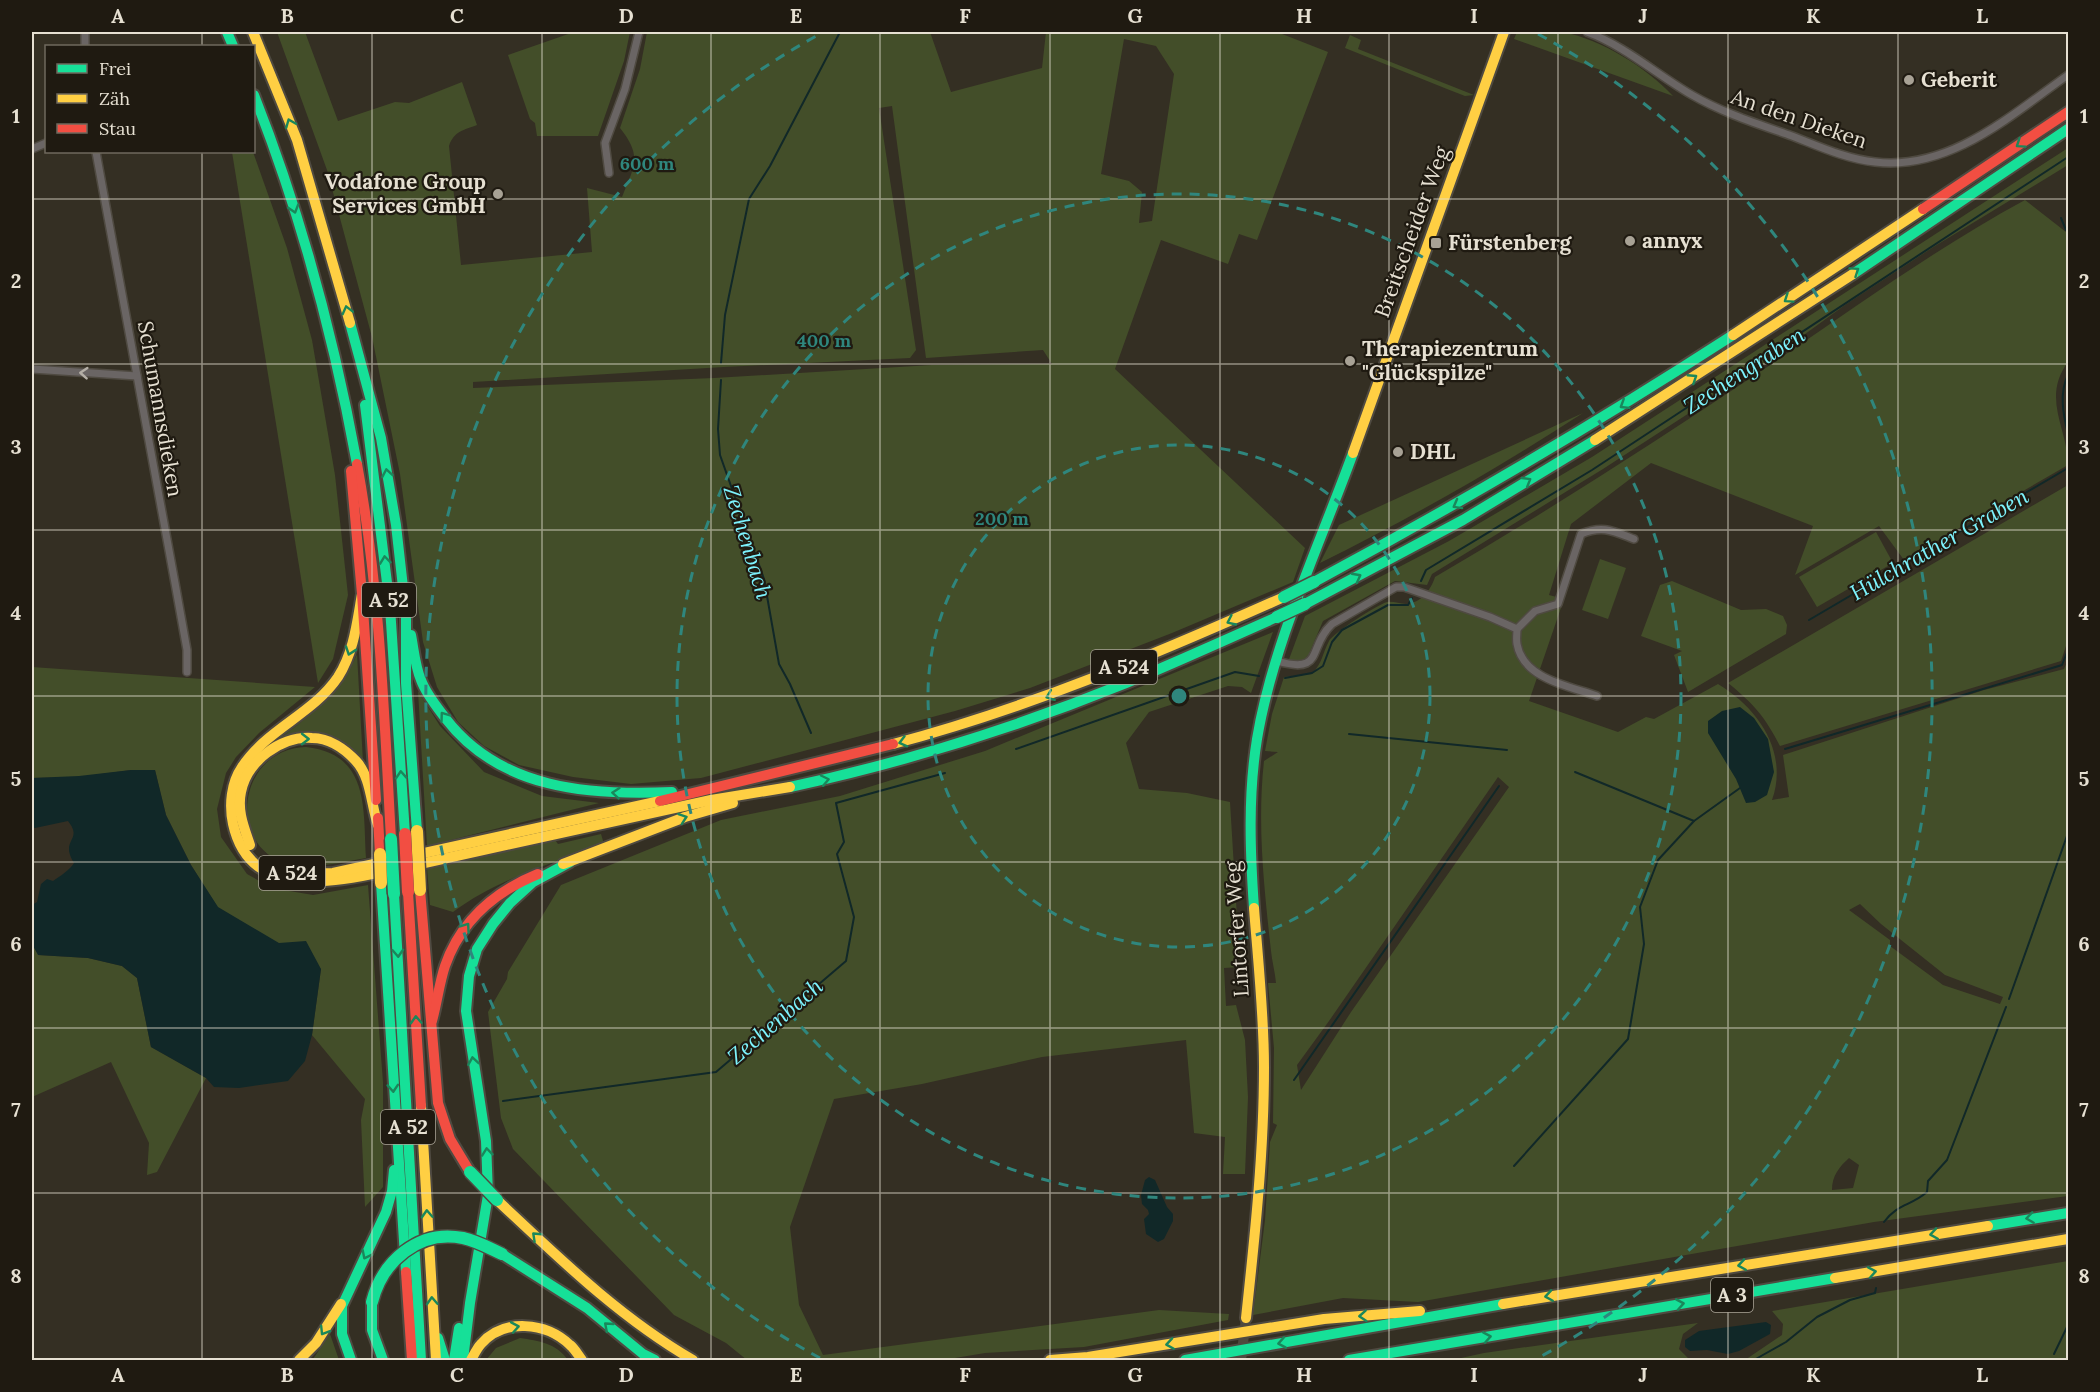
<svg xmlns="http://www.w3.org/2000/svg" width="2100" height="1392" font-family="Lora,serif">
	<rect width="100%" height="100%" fill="#342f23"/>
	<!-- green -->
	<g fill="#434e29" fill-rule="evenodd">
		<path d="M277,32H305L338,121L395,102L409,103L462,82L477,125C464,130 454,131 449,146L461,265L592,252L587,188L622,197C634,166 643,157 620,128L640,69L647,32H930L951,92L1042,68L1046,32H1277L1328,52L1257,240L1239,234L1228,264L1161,240L1115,369L1305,548L1293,582L1172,633L1030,688L955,711L701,778L631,784L573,777L519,765L484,746L458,722L437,687L423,642L400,474L372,337L327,170ZM1124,39L1156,46L1174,74L1152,221L1139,223L1142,192L1129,181L1101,174ZM892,106L926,358L1043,350L1052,364L932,365L714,378L473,388V382L724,367L910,358L916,350L879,108Z"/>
		<path d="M574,32H630L624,61L598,136H537L535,123L530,119L508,55Z"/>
		<path d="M1517,32C1531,31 1549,29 1563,32C1602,40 1646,67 1673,96L1514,39Z"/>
		<path d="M1350,35L1361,40L1358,49L1474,95L1465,96L1447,89L1345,48Z"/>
		<path d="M2068,148V165L1935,246L1845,305L1757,369L1603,469L1432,574L1427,585L1395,581L1323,621L1309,654L1302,662H1288L1305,616L1449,541L1592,457Z"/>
		<path d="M232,152H253L287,248L312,340L335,475L348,595L333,659L318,683Z"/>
		<path d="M2025,200L2066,232L2068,241V362C2041,398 2068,429 2068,465L1904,560L1879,526L1795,575L1813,526L1651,463L1571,524L1549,595L1564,599L1529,701L1618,732L1646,717L1654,719L1718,684C1758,708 1789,752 1772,800L1789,797L1783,755L1984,690L2064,669L2068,660V1196L1874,1222L1418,1302L1343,1298L1253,1315L1265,1220L1270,1142L1277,1125L1273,1123L1274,1048L1268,983H1276C1275,972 1272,961 1271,951C1264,887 1257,825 1264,761L1278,752L1265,751L1272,714L1284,677L1312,674C1323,662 1322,654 1329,641C1333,633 1377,605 1387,602C1393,601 1400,604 1406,604C1421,603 1431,590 1435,577C1545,513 1652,444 1758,373C1846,314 1931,251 2025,200ZM1498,777L1509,787L1351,1012L1301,1090L1297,1065L1329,1021ZM1860,904L1881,924L1945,975L2003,997L2000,1004L1943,985L1890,946V940L1849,910ZM1849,1158L1859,1165L1853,1188L1832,1190C1832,1176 1839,1167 1849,1158Z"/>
		<path d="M1583,413C1498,468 1411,518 1320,563L1339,525Z"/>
		<path d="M2068,485V640L2061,661L1780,746C1765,717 1754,704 1728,683Z"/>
		<path d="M1876,532L1893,563L1817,607L1799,577Z"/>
		<path d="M1600,559L1626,568L1608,619L1582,610Z"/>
		<path d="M1672,581L1741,610L1766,609L1783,616L1787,625L1786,634L1688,692L1674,655L1682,651L1641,636L1660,585Z"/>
		<path d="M1273,632L1251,693L1242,687L1228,686L1149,712L1126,743L1139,789L1187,793L1230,802L1240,967L1224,968L1226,1006L1236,1005L1245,1040L1248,1097L1245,1174H1223L1225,1137L1194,1133L1186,1040L1042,1057L922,1084L834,1099L790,1227L799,1305L823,1355L1159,1310L1229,1314L1228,1320L1084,1347L985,1353L943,1360H747L726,1343L674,1315L513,1149L501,1118L488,1012L507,979L508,972L561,885L721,820L840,796L985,751Z"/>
		<path d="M357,654L363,762C337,735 322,730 284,735C316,711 341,691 357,654Z"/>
		<path d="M32,667L315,687L259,733L236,757L226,773L217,809L221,837L247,874L272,888L313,895L368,885L383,1082V1187L365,1207L361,1120L365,1099L312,1035L321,969L218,908L191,865L166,815L155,770H131L79,777L32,778Z"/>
		<path d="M418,691L440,726L484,772L542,796L599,803L427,846Z"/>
		<path d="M306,747C370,754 363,809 366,858C342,862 314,870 289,864C226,849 236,749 306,747Z"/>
		<path d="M601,834L604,844C553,863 497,879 453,912L430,905L427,868L555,840L558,844Z"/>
		<path d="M32,944L39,955L88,958L122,966L137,978L151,1047L206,1078L157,1172L147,1175L149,1143L111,1062L32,1097Z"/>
		<path d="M2068,1261V1360H1745L1782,1335L1783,1324L1772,1311Z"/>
		<path d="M1698,1323L1683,1334L1679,1349L1690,1360H1452L1484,1353Z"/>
		<path d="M330,1334L339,1360H311L313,1359Z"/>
		<path d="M520,1338C539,1341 556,1343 568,1360H486L496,1348Z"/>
	</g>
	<!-- water -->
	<g fill="#112828">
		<path d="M1740,707L1754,718L1768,739L1774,772L1767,795L1755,802L1746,803L1736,779L1708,733V721L1722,711Z"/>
		<path d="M131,770H155L166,815L191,865L218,907L279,943L306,941L321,969L312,1035L305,1061L288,1081L239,1088L214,1087L206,1078L151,1047L137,978L122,966L88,958L38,955L32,944V905L37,902L41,884L47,879L53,881C59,877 71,869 74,863C59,839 84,841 68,821L35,828L32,827V778L79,776Z"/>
		<path d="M1149,1177L1155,1180L1167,1207L1173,1214V1221L1164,1239L1158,1242L1146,1234L1144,1219L1149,1214L1148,1210L1142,1204L1141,1195L1145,1180Z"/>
		<path d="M1766,1322L1771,1325L1770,1334L1739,1351L1728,1354L1707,1350L1690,1351L1685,1347V1340L1699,1331Z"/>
	</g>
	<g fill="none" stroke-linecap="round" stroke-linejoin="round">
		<!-- stream -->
		<g stroke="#112828" stroke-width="2">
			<path d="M2061,218L2066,230"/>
			<path d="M721,363L725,315L749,199L770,166L840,32"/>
			<path d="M2068,375C2059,393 2063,414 2068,433"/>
			<path d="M721,380L718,429L720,455L764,579L779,664L790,684L811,733"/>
			<path d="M1421,581L1426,570L1592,470L2068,157"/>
			<path d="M1809,620L2068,468"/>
			<path d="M1285,678L1312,673L1323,666L1332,642L1342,630L1388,605H1408L1412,598"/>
			<path d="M1349,734L1507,750"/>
			<path d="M1016,749L1235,672L1259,676"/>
			<path d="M1785,749L2062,665L2068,650"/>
			<path d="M1575,772L1694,821"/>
			<path d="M2009,999L2068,833"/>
			<path d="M1294,1080L1499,786"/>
			<path d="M503,1101L716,1072L846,961L854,917L837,854L844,842L836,803L945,773"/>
			<path d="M1514,1166L1628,1039L1644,944L1640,907L1658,860L1694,821L1740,788"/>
			<path d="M1884,1222C1898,1203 1911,1206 1927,1192L1928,1181L1947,1160L2006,1007"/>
			<path d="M2054,1354L2068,1325"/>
			<path d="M1754,1360L1786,1342L1817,1317L1850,1300L1875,1293L1876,1288"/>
		</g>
		<!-- secondary-tunnel -->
		<path stroke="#4f4a3d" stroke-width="10" stroke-dasharray="10 5" stroke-linecap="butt" d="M1241,1360L1246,1318"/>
		<!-- street casing -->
		<g stroke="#4f4a41" stroke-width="10">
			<g id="street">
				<path d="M1587,32C1625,46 1656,74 1692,95C1723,113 1758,124 1792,136C1818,146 1846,159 1875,162C1950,171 2011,115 2068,75"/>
				<path d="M85,46V32"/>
				<path d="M32,149L46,143"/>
				<path d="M96,152L175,583L187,650V672"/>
				<path d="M609,173L605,143L625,89L639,32"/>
				<path d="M32,369L137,376"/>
				<path d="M1517,629L1535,611L1558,604L1581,534C1603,525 1613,531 1634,539"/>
				<path d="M1277,661C1325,675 1307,647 1332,624L1396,587H1404L1490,617L1517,629C1517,634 1516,639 1517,644C1523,679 1569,686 1597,696"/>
			</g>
		</g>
		<!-- fast casing -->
		<g stroke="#4f4a41" stroke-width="14">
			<g id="fast">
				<path d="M227,32L233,46"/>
				<path d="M254,95C301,214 334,338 357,464"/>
				<path d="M1853,274L2068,129"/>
				<path d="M350,323L381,438L396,525L406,614V683L417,831"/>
				<path d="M365,405L390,607L405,834"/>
				<path d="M1314,582C1457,505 1597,423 1733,335"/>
				<path d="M1305,604L1463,520L1595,440"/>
				<path d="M411,635C414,650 415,666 421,680C426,694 437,707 446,719C500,789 589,796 672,792"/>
				<path d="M790,787C902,763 1020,726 1126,683C1177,662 1227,639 1277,617"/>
				<path d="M381,883L406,1272"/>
				<path d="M394,894L421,1360"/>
				<path d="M1254,908C1250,851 1248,795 1257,739C1273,643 1320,544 1353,453"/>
				<path d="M1988,1226L2068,1213"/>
				<path d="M502,1254L587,1308L643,1354L655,1360"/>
				<path d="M372,1302V1330L383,1360"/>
				<path d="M438,1338L445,1360"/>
				<path d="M351,1360L342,1334V1306L386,1212L392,1191L394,1170"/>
				<path d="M454,1360L459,1328"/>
				<path d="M463,1360L470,1303L488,1195L486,1141L466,1011L469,976L477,949L493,924L510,903L533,882L570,862"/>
				<path d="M1185,1360L1503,1304"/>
				<path d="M1349,1360L1835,1278"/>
			</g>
		</g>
		<!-- slow casing -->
		<g stroke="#4f4a41" stroke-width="14">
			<g id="slow">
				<path d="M253,32L297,140L350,323"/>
				<path d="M1733,335L1923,209"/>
				<path d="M1595,440L1853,274"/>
				<path d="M1353,453L1504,32"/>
				<path d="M362,594C357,622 354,652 338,677C313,714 267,729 242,767C231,783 229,805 233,824C250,902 336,882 391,870"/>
				<path d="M893,744C1029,708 1156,654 1284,597"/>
				<path d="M250,845C244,827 237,811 241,792C247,761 281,736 312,738C329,738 345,749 356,761C371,777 371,805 378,825"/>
				<path d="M563,864L685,817L733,803"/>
				<path d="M274,866L297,874L333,873L660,801"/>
				<path d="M411,866L711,800L790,787"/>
				<path d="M421,1106L436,1360"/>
				<path d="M497,1200C559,1258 619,1317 693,1360"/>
				<path d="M1835,1278L2068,1239"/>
				<path d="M1503,1304L1988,1226"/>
				<path d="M1246,1318C1255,1235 1264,1151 1264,1067C1264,1014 1258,961 1254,908"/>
				<path d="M299,1360L316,1343L341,1304"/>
				<path d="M471,1360C474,1355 477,1348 481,1344C504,1318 546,1322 570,1345C575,1349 578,1355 582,1360"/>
				<path d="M1050,1360L1088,1357L1324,1319L1420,1311"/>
			</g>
		</g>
		<!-- jam casing -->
		<g stroke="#4f4a41" stroke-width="14">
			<g id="jam">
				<path d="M1923,209L2068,112"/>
				<path d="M357,464C380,588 384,714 391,839"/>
				<path d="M351,471L362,594L376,800"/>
				<path d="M660,801L893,744"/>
				<path d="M378,818L380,854"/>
				<path d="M420,890L438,1103L450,1139L470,1172"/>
				<path d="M408,892L421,1106"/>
				<path d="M432,1021C437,1003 439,984 445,966C461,920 494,892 538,874"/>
				<path d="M406,1272L412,1360"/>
			</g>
		</g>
		<!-- street -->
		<use href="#street" stroke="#6a6564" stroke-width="7"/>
		<!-- fast -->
		<use href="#fast" stroke="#16e098" stroke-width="10"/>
		<!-- slow -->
		<use href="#slow" stroke="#ffcf43" stroke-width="10"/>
		<!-- jam -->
		<use href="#jam" stroke="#f24e42" stroke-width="10"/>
		<!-- fast-bridge casing -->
		<g stroke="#4f4a41" stroke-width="15" stroke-linecap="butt">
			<g id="fast-bridge">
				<path d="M1284,597L1314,582"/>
				<path d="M1277,617L1305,604"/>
				<path d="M391,839L394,894"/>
				<path d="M470,1172L497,1200"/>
				<path d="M372,1302C382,1262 418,1229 463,1238C477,1241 489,1248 502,1254"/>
			</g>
		</g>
		<!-- slow-bridge casing -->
		<g stroke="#4f4a41" stroke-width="15" stroke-linecap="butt">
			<g id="slow-bridge">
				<path d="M417,831L420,890"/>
				<path d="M380,854L381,883"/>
			</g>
		</g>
		<!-- jam-bridge casing -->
		<g stroke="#4f4a41" stroke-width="15" stroke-linecap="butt">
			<path id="jam-bridge" d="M405,834L408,892"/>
		</g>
		<!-- fast-bridge -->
		<use href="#fast-bridge" stroke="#16e098" stroke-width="12"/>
		<!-- slow-bridge -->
		<use href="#slow-bridge" stroke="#ffcf43" stroke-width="12"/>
		<!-- jam-bridge -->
		<use href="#jam-bridge" stroke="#f24e42" stroke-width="12"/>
	</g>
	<!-- one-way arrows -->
	<defs><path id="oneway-chevron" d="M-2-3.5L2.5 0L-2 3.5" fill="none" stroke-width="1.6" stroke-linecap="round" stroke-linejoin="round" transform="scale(1.5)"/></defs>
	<g stroke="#1a875b">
		<use href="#oneway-chevron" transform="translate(290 123) rotate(-112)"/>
		<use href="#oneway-chevron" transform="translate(2020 144) rotate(146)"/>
		<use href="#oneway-chevron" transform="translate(294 209) rotate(73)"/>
		<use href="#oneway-chevron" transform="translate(1855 271) rotate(-34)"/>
		<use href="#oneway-chevron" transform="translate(1788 299) rotate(146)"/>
		<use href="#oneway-chevron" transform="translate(347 310) rotate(-104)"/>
		<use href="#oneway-chevron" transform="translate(1693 378) rotate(-33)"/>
		<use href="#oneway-chevron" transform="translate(1624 405) rotate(148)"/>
		<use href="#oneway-chevron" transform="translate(387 473) rotate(-100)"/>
		<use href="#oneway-chevron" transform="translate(1527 481) rotate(-31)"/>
		<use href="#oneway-chevron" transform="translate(1457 505) rotate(151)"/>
		<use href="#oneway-chevron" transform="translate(385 560) rotate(-97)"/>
		<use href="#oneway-chevron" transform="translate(1357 577) rotate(-28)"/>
		<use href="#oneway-chevron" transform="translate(1231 621) rotate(155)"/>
		<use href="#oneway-chevron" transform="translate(350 651) rotate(109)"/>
		<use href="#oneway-chevron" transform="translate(1050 696) rotate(159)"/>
		<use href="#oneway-chevron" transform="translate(444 716) rotate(-126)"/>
		<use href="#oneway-chevron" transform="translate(305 739)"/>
		<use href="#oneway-chevron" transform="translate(903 742) rotate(165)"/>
		<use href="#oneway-chevron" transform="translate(401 775) rotate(-94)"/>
		<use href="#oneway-chevron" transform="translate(825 780) rotate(-12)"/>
		<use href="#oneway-chevron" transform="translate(616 793) rotate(-175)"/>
		<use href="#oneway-chevron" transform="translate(683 818) rotate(-19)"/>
		<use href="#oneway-chevron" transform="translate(466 927) rotate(-55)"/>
		<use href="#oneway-chevron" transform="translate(398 953) rotate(87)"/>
		<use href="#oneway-chevron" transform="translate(416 1020) rotate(-93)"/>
		<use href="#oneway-chevron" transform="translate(473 1061) rotate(-99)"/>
		<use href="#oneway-chevron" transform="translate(393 1088) rotate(86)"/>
		<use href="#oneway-chevron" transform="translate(487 1152) rotate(-96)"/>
		<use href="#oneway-chevron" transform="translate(427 1214) rotate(-93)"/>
		<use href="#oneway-chevron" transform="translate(2030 1218) rotate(172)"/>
		<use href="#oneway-chevron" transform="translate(1934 1234) rotate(171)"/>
		<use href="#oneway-chevron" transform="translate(536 1236) rotate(-137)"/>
		<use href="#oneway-chevron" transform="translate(366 1255) rotate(117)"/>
		<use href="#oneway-chevron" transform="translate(1742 1265) rotate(171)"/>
		<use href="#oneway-chevron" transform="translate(1872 1272) rotate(-10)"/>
		<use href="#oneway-chevron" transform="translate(1549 1296) rotate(171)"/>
		<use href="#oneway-chevron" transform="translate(432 1301) rotate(-93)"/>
		<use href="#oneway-chevron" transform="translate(1680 1304) rotate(-10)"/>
		<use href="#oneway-chevron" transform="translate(1363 1316) rotate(176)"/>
		<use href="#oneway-chevron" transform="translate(608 1326) rotate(-139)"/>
		<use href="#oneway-chevron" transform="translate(515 1327) rotate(-10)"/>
		<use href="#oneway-chevron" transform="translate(324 1331) rotate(122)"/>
		<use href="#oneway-chevron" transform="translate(1487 1337) rotate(-10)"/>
		<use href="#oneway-chevron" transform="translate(1282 1343) rotate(170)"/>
		<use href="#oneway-chevron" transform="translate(1170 1344) rotate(171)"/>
	</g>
	<use stroke="#b4afa6" href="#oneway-chevron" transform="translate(84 373) rotate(-176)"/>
	<!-- grid -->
	<path fill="none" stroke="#e6e0d2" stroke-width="1.5" stroke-opacity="0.55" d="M202,32V46M372,32V1360M542,32V1360M711,32V1360M880,32V1360M1050,32V1360M1220,32V1360M1389,32V1360M1558,32V1360M1728,32V1360M1898,32V1360M202,152V1360M32,199H2068M32,364H2068M32,530H2068M32,696H2068M32,862H2068M32,1028H2068M32,1193H2068"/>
	<!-- distance rings -->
	<g fill="none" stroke="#2f867d" stroke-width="3" stroke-dasharray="10 8">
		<circle cx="1179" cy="696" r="251"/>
		<circle cx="1179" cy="696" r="502"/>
		<path d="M820 1358A753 753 0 0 1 820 34M1538 34A753 753 0 0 1 1538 1358"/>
	</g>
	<!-- markers -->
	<g fill="#a8a295" stroke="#1f1a11" stroke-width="2">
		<circle cx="1909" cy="80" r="6"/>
		<circle cx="498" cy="194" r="6"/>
		<circle cx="1630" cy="241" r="6"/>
		<rect x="1430" y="237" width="12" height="12" rx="3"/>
		<circle cx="1350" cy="361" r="6"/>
		<circle cx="1398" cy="452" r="6"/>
	</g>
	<g text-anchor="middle" stroke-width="4.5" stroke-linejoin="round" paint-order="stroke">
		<!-- shield labels -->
		<g fill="#1f1a11" stroke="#aaa598" stroke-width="1.5">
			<rect x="362" y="583" width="54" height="34" rx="4.5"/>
			<rect x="1091" y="650" width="66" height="34" rx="4.5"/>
			<rect x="259" y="856" width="66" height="34" rx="4.5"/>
			<rect x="381" y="1110" width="54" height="34" rx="4.5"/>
			<rect x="1711" y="1278" width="42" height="34" rx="4.5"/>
		</g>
		<g font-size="20" font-weight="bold" fill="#e6e0d2">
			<text x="389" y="607">A 52</text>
			<text x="1124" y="674">A 524</text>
			<text x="292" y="880">A 524</text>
			<text x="408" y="1134">A 52</text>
			<text x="1732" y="1302">A 3</text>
		</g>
		<!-- poi labels -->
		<g font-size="21" font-weight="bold" fill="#e6e0d2" stroke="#1f1a11" text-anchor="start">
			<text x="1921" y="87">Geberit</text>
			<text x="486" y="189" text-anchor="end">Vodafone Group<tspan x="486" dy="24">Services GmbH</tspan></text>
			<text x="1642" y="248">annyx</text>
			<text x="1448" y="250">Fürstenberg</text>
			<text x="1362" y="356">Therapiezentrum<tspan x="1362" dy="24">"Glückspilze"</tspan></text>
			<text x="1410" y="459">DHL</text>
		</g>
		<!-- street labels -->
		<g font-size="21" fill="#e6e0d2" stroke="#1f1a11">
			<text transform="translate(1799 119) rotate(19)" y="7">An den Dieken</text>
			<text transform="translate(1412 232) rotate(-70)" y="7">Breitscheider Weg</text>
			<text transform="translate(160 409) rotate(80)" y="7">Schumannsdieken</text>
			<text transform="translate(1237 929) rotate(-94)" y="7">Lintorfer Weg</text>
		</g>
		<!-- water labels -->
		<g font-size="22" font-style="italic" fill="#7df3fd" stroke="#1f1a11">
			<text transform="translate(1744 370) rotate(-33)" y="8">Zechengraben</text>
			<text transform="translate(748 542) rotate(73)" y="8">Zechenbach</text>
			<text transform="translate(1939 544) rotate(-30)" y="8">Hülchrather Graben</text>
			<text transform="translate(775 1021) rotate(-41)" y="8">Zechenbach</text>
		</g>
	</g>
	<circle cx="1179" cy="696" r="9" fill="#2f867d" stroke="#1f1a11" stroke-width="3"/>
	<g font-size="18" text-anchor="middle" font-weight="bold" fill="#2f867d" stroke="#1f1a11" stroke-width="4.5" stroke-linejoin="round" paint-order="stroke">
		<text x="647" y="170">600 m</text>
		<text x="824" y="347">400 m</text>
		<text x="1002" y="525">200 m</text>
	</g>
	<!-- border -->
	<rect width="2100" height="1392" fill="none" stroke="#1f1a11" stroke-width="66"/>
	<!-- legend -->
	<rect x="45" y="45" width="210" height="108" fill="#1f1a11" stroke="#6f695e" stroke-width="1.5"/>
	<rect x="57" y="64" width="30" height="9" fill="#16e098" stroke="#6f695e" stroke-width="1.5"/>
	<text x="99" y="75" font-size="18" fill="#e6e0d2">Frei</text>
	<rect x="57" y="94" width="30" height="9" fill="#ffcf43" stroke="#6f695e" stroke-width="1.5"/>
	<text x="99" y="105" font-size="18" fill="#e6e0d2">Zäh</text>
	<rect x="57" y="124" width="30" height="9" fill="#f24e42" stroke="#6f695e" stroke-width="1.5"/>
	<text x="99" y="135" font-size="18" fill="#e6e0d2">Stau</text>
	<rect x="33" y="33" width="2034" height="1326" fill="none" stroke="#e6e0d2" stroke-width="2"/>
	<g font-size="20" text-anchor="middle" font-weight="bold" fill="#e6e0d2">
		<text x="118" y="23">A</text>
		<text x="287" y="23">B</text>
		<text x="457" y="23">C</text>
		<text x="626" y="23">D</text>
		<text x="796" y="23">E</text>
		<text x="965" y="23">F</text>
		<text x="1135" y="23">G</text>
		<text x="1304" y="23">H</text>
		<text x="1474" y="23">I</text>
		<text x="1643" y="23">J</text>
		<text x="1813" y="23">K</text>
		<text x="1982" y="23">L</text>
		<text x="16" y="123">1</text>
		<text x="2084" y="123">1</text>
		<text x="16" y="288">2</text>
		<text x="2084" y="288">2</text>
		<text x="16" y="454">3</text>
		<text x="2084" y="454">3</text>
		<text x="16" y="620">4</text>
		<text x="2084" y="620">4</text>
		<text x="16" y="786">5</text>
		<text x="2084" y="786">5</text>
		<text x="16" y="951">6</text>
		<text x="2084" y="951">6</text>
		<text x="16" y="1117">7</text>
		<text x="2084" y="1117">7</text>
		<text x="16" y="1283">8</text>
		<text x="2084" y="1283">8</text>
		<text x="118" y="1382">A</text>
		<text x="287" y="1382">B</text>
		<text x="457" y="1382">C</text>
		<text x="626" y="1382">D</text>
		<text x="796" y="1382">E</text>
		<text x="965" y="1382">F</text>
		<text x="1135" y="1382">G</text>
		<text x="1304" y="1382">H</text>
		<text x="1474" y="1382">I</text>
		<text x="1643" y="1382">J</text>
		<text x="1813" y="1382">K</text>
		<text x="1982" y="1382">L</text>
	</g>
</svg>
